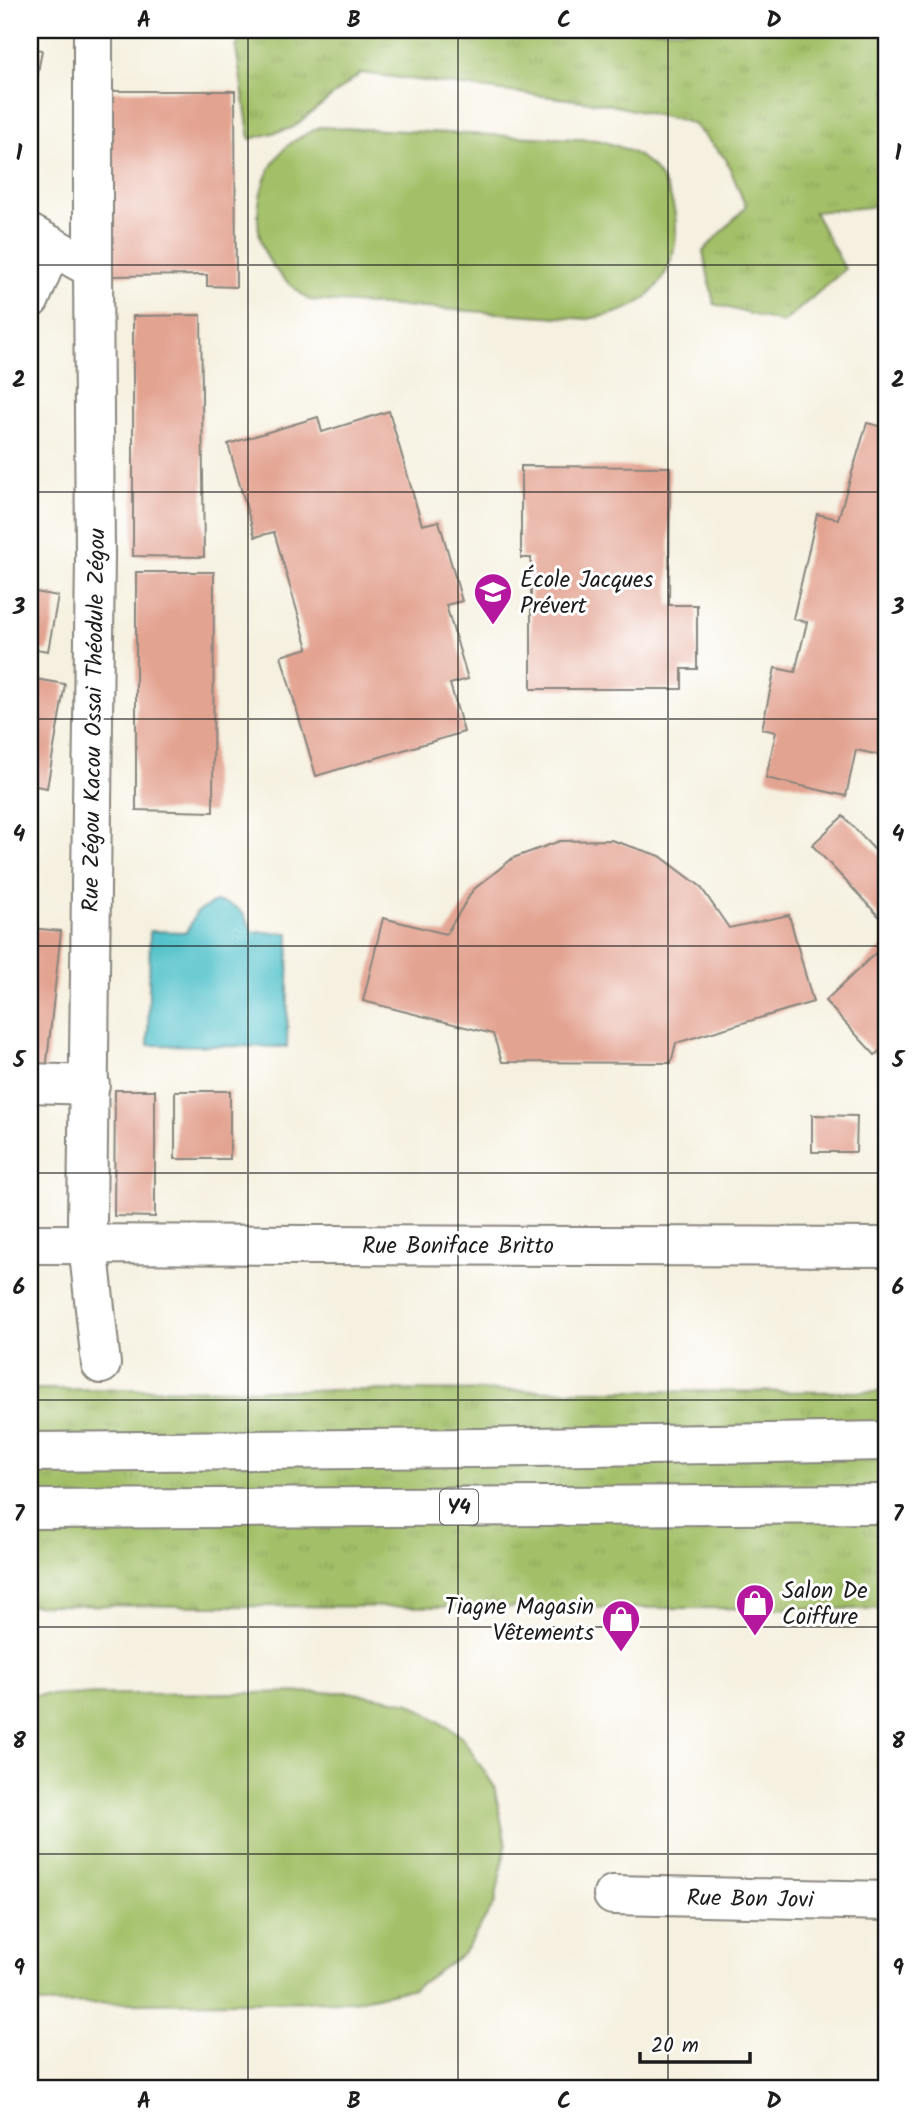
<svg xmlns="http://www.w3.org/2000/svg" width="917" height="2119" font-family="Kalam,sans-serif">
	<defs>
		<pattern id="grass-tufts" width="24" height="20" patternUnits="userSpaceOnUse" patternTransform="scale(1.75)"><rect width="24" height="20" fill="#a3c068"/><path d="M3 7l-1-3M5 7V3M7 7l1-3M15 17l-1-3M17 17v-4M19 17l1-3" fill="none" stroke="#8ca45a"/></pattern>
	</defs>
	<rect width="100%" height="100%" fill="#fff"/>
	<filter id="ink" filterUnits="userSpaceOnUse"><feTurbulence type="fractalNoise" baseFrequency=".0143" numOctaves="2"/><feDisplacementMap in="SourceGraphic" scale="14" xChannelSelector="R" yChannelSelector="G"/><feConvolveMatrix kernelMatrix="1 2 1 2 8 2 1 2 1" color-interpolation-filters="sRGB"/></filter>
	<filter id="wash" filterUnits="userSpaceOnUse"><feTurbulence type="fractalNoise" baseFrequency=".00686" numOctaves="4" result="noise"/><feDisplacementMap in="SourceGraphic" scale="28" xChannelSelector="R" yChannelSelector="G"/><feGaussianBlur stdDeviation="1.57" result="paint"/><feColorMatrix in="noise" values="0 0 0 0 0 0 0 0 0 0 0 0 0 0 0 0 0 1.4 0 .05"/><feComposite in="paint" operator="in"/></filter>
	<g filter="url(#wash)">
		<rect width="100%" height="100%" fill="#f5f0df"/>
		<!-- grass -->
		<g fill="url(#grass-tufts)" stroke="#606e42" stroke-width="2">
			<path d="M244,30H887V182L880,206L814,212L845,269L783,323L714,304L703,251L746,207L726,159L692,123L607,104L361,73L292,128L250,139L236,48Z"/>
			<path d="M30,1389L887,1392V1609L30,1605Z"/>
		</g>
		<!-- pitch -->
		<g fill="#a3c068" stroke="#606e42" stroke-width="2">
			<path d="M320,127L598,140C617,146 637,151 651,166C687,202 684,268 643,300C626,312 608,315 588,319L309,300C292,286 274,273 265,253C250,216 260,168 291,143C300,137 310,132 320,127Z"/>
			<path d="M349,1692L410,1703L461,1736L494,1786L506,1844L495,1903L463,1954L414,1988L353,2001L30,2004V1695Z"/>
		</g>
		<!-- water -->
		<path fill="#55c2cb" stroke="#386f74" stroke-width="2" d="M215,902C236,903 246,912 252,932L289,933L287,1047L148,1045L150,931L187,932L196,913Z"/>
		<g id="blocks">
			<!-- building -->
			<g fill="#e3a391">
				<path d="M30,48L42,50L31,112H30Z"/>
				<path d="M109,91H235L236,287L207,286V275L109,276Z"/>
				<path d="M201,315L204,557L133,556V316Z"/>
				<path d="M389,411L422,525L439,521L462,601L446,605L468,679L450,684L464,732L316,776L281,656L308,648L274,532L255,537L228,444L318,417L322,432Z"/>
				<path d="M867,423L887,428V741L884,756L856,750L846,796L766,778L776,732L762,729L775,668L795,672L807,622L793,619L817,514L838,519Z"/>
				<path d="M521,466L670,467L669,605H697V669H682V689H531V558H521Z"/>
				<path d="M136,572H214L213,812L136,810Z"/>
				<path d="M30,591L58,596L48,651L30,648Z"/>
				<path d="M30,678L65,684L47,788L30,785Z"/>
				<path d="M843,816L887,863V925L812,845Z"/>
				<path d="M611,840L660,856L700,886L729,928L789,915L813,1002L676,1043L671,1063L502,1062L493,1034L363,1001L383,918L446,934L473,890L513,858L560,841Z"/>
				<path d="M30,928L61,931L46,1071L30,1069Z"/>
				<path d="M887,942V1044L875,1055L825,1001Z"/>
				<path d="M115,1090H155V1217L114,1216Z"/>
				<rect x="175" y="1091" width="55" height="68"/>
				<path d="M812,1115L857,1116L856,1152H812Z"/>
			</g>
		</g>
	</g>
	<g filter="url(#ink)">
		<use href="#blocks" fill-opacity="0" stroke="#88867e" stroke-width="2"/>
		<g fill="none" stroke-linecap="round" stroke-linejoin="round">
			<!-- minor casing -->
			<g stroke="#88867e" stroke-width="42">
				<g id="minor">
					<path d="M93,30V269"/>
					<path d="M30,234L93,269L95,555L87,1222L88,1244L101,1364"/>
					<path d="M30,299L52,246"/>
					<path d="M30,1083L90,1085"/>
					<path d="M30,1244L887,1247"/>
					<path d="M613,1895L887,1901"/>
				</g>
			</g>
			<!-- highway casing -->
			<g stroke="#88867e" stroke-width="42">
				<g id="highway">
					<path d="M30,1452L476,1448L887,1441"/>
					<path d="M30,1509L887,1504"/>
				</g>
			</g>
			<!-- minor -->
			<use href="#minor" stroke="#fff" stroke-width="38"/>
			<!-- highway -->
			<use href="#highway" stroke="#fff" stroke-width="38"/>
		</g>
	</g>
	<!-- grid -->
	<path fill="none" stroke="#1c1c1c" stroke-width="2" stroke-opacity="0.55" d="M248,30V2089M458,30V2089M668,30V2089M30,265H887M30,492H887M30,719H887M30,946H887M30,1173H887M30,1400H887M30,1627H887M30,1854H887"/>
	<!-- icons -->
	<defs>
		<g id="school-pin" transform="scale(2.0125)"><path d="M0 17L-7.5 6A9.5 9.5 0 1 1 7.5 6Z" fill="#b5179e" stroke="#fff"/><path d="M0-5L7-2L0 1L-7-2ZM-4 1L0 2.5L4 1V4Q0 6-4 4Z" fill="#fff"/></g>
		<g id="shop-pin" transform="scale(2.0125)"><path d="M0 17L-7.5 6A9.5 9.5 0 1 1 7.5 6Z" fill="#b5179e" stroke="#fff"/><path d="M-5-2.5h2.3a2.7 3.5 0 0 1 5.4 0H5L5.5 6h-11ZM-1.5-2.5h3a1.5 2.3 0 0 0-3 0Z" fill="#fff"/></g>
	</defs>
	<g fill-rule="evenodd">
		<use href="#school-pin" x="493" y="592"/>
		<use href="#shop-pin" x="755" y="1603"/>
		<use href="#shop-pin" x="621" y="1619"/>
	</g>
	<g text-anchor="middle" stroke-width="6" stroke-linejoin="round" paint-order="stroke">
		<!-- shield labels -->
		<rect fill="#fff" stroke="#606060" stroke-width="2" x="440" y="1489.5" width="38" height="35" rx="5"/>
		<g font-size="21" font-weight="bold" fill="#1c1c1c">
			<text x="459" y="1514">Y4</text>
		</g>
		<!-- poi labels -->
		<g font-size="23" fill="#1c1c1c" stroke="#fff" text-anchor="start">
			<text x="520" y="587">École Jacques<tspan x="520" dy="26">Prévert</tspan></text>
			<text x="782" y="1598">Salon De<tspan x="782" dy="26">Coiffure</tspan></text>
			<text x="594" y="1614" text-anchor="end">Tiagne Magasin<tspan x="594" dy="26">Vêtements</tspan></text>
		</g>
		<!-- street labels -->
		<g font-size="23" fill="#1c1c1c" stroke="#fff">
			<text transform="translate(93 720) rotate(-89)" y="8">Rue Zégou Kacou Ossai Théodule Zégou</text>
			<text x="458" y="1253">Rue Boniface Britto</text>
			<text transform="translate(750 1898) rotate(1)" y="8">Rue Bon Jovi</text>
		</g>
	</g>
	<!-- margin -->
	<rect width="917" height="2119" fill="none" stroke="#fff" stroke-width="77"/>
	<!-- scale -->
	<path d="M640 2052v10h110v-10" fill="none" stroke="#1c1c1c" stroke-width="3.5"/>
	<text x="651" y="2052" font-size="21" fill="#1c1c1c" stroke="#ffffff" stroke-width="5" paint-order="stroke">20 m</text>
	<rect x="38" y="38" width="840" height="2042" fill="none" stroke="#1c1c1c" stroke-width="2.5"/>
	<g font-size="23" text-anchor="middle" font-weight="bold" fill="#1c1c1c">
		<text x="144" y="27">A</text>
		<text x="354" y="27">B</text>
		<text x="564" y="27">C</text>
		<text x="774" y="27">D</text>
		<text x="19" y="160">1</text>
		<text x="898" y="160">1</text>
		<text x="19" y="387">2</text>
		<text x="898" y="387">2</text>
		<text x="19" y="614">3</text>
		<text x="898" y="614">3</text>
		<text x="19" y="841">4</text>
		<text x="898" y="841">4</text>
		<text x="19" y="1067">5</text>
		<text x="898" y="1067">5</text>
		<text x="19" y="1294">6</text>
		<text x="898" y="1294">6</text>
		<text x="19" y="1521">7</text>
		<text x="898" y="1521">7</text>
		<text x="19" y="1748">8</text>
		<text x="898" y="1748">8</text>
		<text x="19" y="1975">9</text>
		<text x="898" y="1975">9</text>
		<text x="144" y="2108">A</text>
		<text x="354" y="2108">B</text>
		<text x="564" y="2108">C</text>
		<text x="774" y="2108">D</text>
	</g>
</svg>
